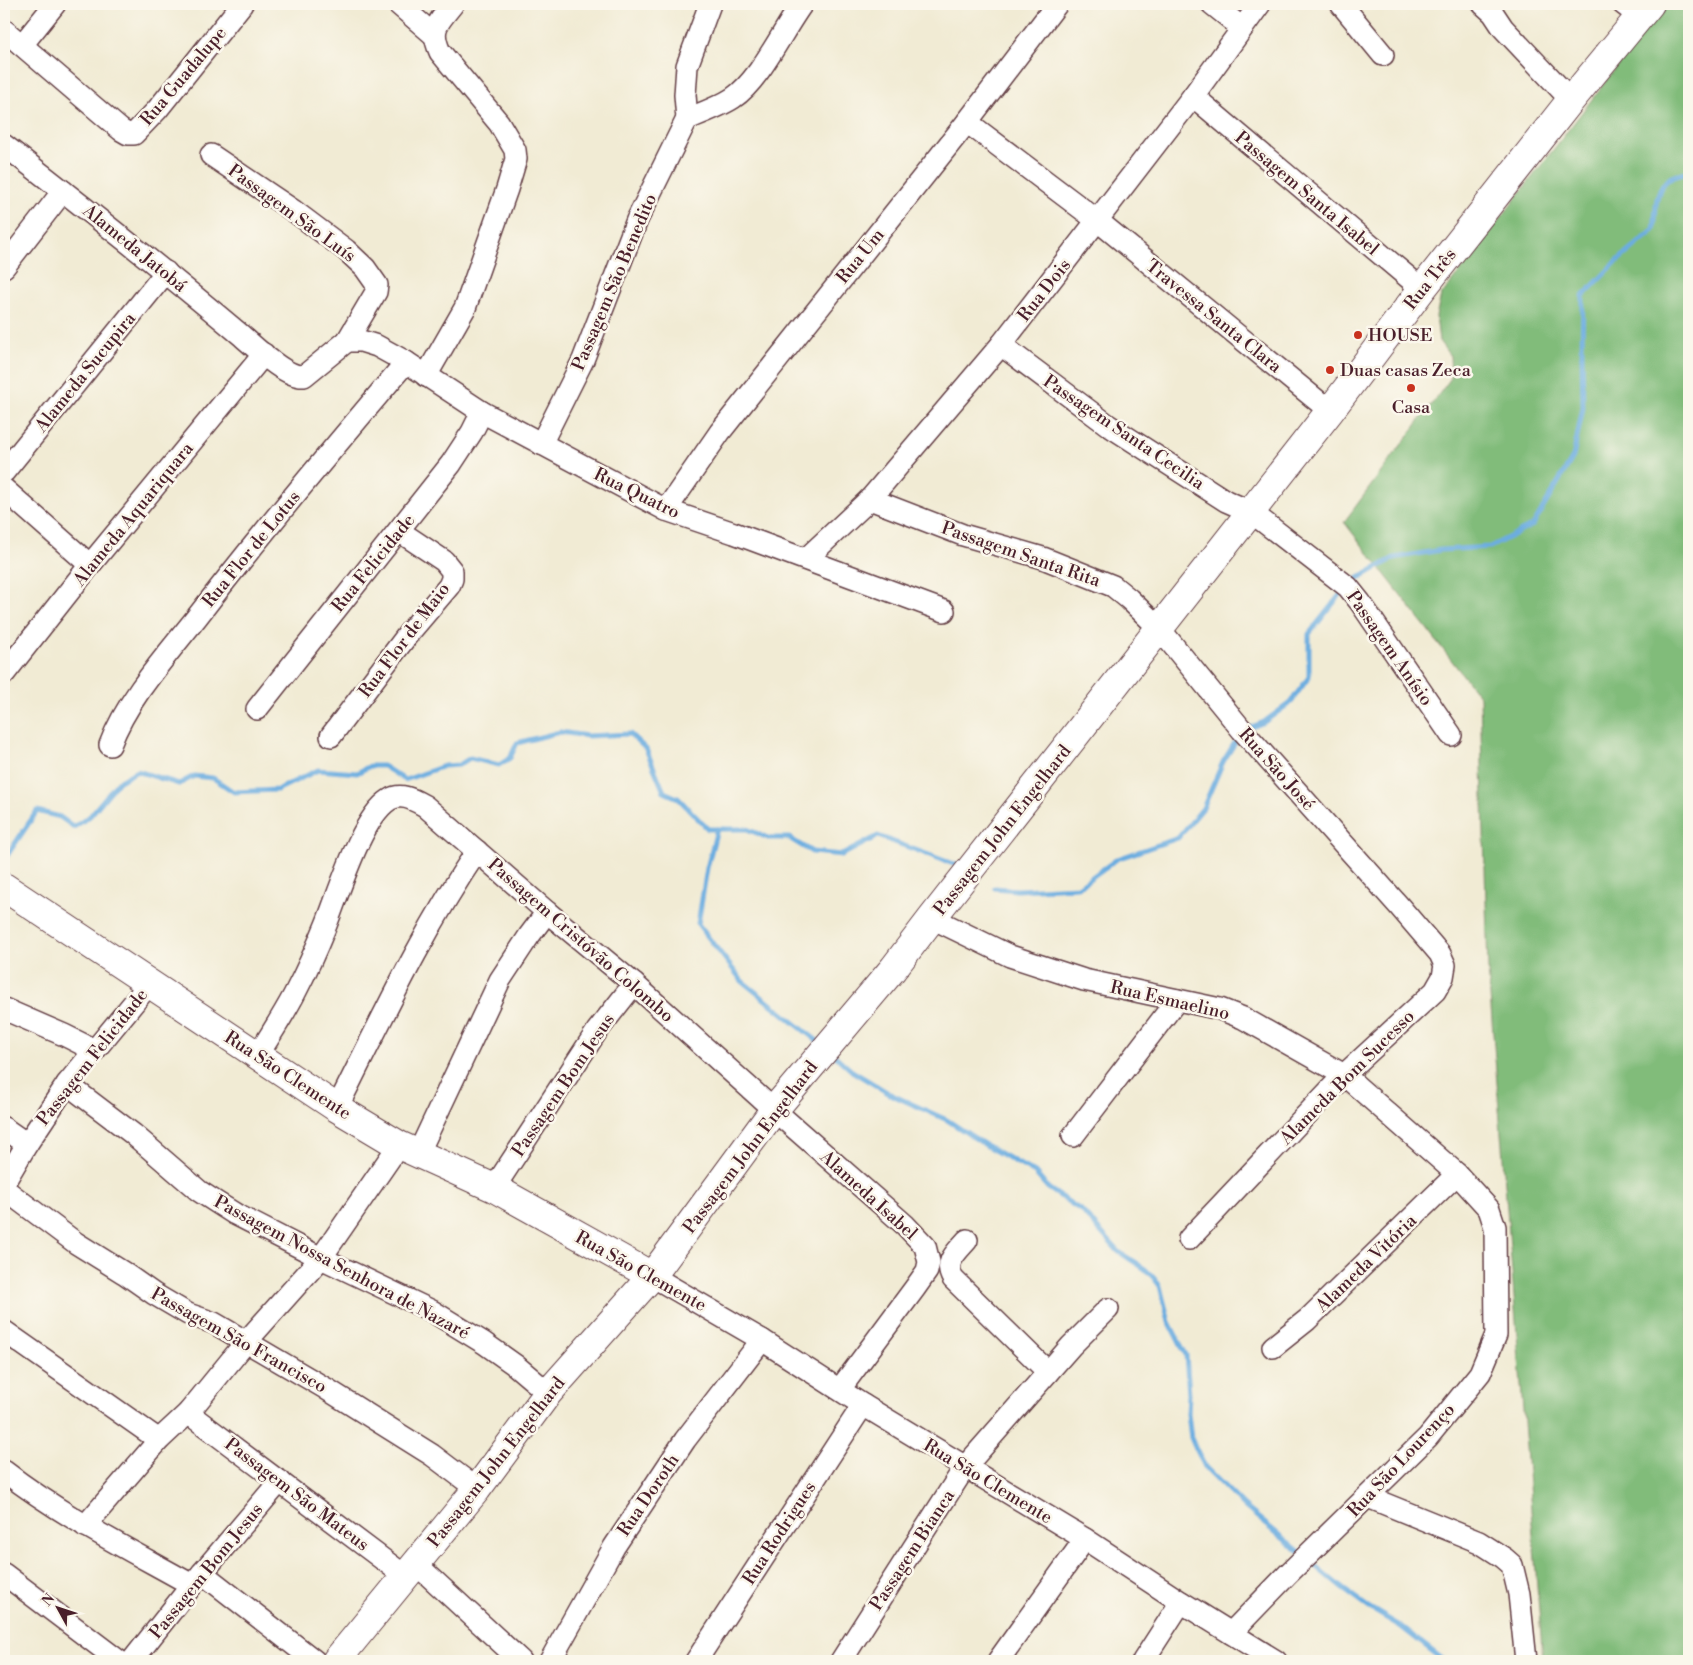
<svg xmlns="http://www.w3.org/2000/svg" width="1693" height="1665" font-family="'Libre Bodoni',serif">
	<rect width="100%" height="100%" fill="#fbf7ec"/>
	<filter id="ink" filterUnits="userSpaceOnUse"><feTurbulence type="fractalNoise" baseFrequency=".02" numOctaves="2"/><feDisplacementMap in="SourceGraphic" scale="10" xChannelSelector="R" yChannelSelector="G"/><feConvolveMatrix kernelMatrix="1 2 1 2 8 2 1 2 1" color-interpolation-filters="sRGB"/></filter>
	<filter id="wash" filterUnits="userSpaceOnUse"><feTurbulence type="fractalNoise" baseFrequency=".0096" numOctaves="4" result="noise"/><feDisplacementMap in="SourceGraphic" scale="20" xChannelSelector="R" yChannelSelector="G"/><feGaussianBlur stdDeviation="1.12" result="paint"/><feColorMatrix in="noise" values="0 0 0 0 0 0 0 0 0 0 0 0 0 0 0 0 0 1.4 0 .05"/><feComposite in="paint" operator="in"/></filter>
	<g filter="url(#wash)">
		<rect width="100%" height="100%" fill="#f1ebd4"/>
		<!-- forest -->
		<path fill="#81bc7a" stroke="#666e52" d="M1665,4H1689V1661H1543L1488,970L1480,697L1344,522L1451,378L1450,356L1439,341L1436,316L1441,296Z"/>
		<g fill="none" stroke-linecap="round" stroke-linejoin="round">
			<!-- stream -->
			<g stroke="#6cade0" stroke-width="5">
				<path d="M1352,584L1359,578L1394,558L1441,550L1490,547L1533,525L1573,457L1583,408L1582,352L1583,296L1615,263L1654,230C1657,213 1652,190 1670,178C1675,175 1684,173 1689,172"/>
				<path d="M1247,729L1264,722L1290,703L1309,677V634L1343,591"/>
				<path d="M717,829L707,868L698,924L742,981L821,1044"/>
				<path d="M4,860L37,811L60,817L74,827L90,816L118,782L137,771L179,784L194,776L213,778L234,792L277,790L318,770L357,773L370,766H383L405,780L444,766L459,765L470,758L499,765L510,758L517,743L560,732L587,736L630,734L646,749L664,792L678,798L708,829H747L768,838H789L812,852L842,855L878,836L956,865"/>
				<path d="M995,888L1017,890L1078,887L1117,859L1178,838L1203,808L1223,762L1239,736"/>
				<path d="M833,1054L852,1071L890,1094L947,1120L987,1146L1035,1173L1048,1188L1082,1211L1119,1252L1145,1269L1153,1277L1160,1286L1169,1322L1186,1355L1189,1394L1188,1414L1191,1438L1205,1467L1245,1507L1301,1553"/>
				<path d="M1309,1561L1343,1589L1368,1607L1400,1626L1445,1661"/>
			</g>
		</g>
	</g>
	<g filter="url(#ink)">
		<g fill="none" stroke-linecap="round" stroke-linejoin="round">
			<!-- minor casing -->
			<g stroke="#633e44" stroke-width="24">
				<g id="minor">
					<path d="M398,4L434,35"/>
					<path d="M1212,4L1242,28"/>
					<path d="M1341,4L1383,55"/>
					<path d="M1483,4L1493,13L1503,28L1571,100"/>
					<path d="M1623,4L1640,17"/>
					<path d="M4,30L121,130L128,134H134L157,110L242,4"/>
					<path d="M22,45L55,4"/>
					<path d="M1193,96L1422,289"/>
					<path d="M687,119L685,95L687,66L710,4"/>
					<path d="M967,122L1098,221L1330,411"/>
					<path d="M4,145C84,207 164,270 241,335C255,347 286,378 304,376L347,341L376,292L377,285L365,268L346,250L294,211L211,155"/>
					<path d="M4,267L63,191"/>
					<path d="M347,341H361L377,346L406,362L482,412L666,510L734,533L944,611"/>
					<path d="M1001,345L1108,425L1226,501L1251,512L1348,587L1360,602L1451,735"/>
					<path d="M426,376L465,308L507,189L516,159L515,150L499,123L440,52C429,28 439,22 453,4"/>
					<path d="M541,444L583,360L637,220L687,119C702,113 719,107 733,98C760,80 782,31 802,4"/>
					<path d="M4,472L166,272"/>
					<path d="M4,489L90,565"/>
					<path d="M870,499L963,535L1043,558L1113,586L1129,599L1159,628L1242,730L1399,906L1440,954L1445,965L1443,977L1435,991L1344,1075L1189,1239"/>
					<path d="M666,510L720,432L967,122L1057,4"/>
					<path d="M806,559L870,499L1001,345L1193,96L1260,4"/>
					<path d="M4,674L90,565L264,354"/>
					<path d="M257,709L451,464L472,432L482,412"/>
					<path d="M331,736L409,633L449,586L452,579V571L444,561L399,531"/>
					<path d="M110,745C127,699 166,656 197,617C264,530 335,446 406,362"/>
					<path d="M932,918L1010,956L1084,980L1220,1009L1243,1018L1344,1075L1457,1174L1489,1209L1495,1227L1496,1335L1480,1373L1428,1437L1288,1574L1231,1633"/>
					<path d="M4,1009L64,1035L94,1050"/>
					<path d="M257,1057C270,1035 285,1013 296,991C307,970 317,947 326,925C339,893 361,818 389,800C401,792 414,800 425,806L547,912L634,984L774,1110L905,1225L925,1246L929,1262L927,1271L915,1288L840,1389"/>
					<path d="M67,1084L133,1134L199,1191L216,1202L235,1214L321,1258L432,1311L484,1343L515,1365L548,1393"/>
					<path d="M337,1108C381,1021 422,932 477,851"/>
					<path d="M4,1128L27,1144"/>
					<path d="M1073,1136L1177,1000"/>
					<path d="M418,1154L500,980L529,936L547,912"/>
					<path d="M4,1183L27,1144L67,1084L150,983"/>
					<path d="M494,1188L597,1031L634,984"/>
					<path d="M4,1189L76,1243L124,1273L154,1294L188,1314L214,1323L325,1388L432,1455L477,1489"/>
					<path d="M967,1240C957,1252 943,1262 953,1279L1048,1372"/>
					<path d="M652,1276L762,1340L863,1405L1085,1539L1181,1602L1276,1661"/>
					<path d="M4,1331L159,1440"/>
					<path d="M1273,1347L1307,1320L1457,1174"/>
					<path d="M188,1413L405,1576"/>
					<path d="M4,1471C62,1516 128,1549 192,1585"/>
					<path d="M1368,1497L1479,1542L1504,1558L1512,1565L1519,1594L1526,1661"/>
					<path d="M85,1526L159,1440L188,1413L246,1342L321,1258L399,1145"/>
					<path d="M416,1564L521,1661"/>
					<path d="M202,1573L315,1661"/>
					<path d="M4,1574L119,1661"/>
					<path d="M132,1661L192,1585L280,1481"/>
					<path d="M550,1661L614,1547L685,1440L762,1340"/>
					<path d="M696,1661L863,1405"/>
					<path d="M841,1661L965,1467L1071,1346L1108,1309"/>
					<path d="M998,1661L1085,1539"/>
					<path d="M1143,1661L1181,1602"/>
				</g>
			</g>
			<!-- secondary casing -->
			<g stroke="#633e44" stroke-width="30">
				<g id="secondary">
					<path d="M4,887L337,1108L399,1145L494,1188L652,1276"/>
					<path d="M336,1661L477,1489L548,1393L652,1276L774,1110L893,969L932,918L1330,411L1422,289L1571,100L1650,4"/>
				</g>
			</g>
			<!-- minor -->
			<use href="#minor" stroke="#fff" stroke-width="21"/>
			<!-- secondary -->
			<use href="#secondary" stroke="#fff" stroke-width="28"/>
		</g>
	</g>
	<!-- markers -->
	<g fill="#c8321e" stroke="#fbf7ec" stroke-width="2">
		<circle cx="1358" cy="335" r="5"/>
		<circle cx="1330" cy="370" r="5"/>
		<circle cx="1411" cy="388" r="5"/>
	</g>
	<g text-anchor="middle" stroke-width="5" stroke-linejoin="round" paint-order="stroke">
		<!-- street labels -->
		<g font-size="18" fill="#4a1f2b" stroke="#fbf7ec">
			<text transform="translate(183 76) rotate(-50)" y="6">Rua Guadalupe</text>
			<text transform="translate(1307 193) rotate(40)" y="6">Passagem Santa Isabel</text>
			<text transform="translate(292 213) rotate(36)" y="6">Passagem São Luís</text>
			<text transform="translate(135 248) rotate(39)" y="6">Alameda Jatobá</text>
			<text transform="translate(860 256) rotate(-51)" y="6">Rua Um</text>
			<text transform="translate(1430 279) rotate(-52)" y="6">Rua Três</text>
			<text transform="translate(614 282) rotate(-67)" y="6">Passagem São Benedito</text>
			<text transform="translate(1044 290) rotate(-52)" y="6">Rua Dois</text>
			<text transform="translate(1214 316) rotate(39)" y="6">Travessa Santa Clara</text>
			<text transform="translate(85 372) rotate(-51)" y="6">Alameda Sucupira</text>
			<text transform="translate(1124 432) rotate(34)" y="6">Passagem Santa Cecilia</text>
			<text transform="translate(637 493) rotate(26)" y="6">Rua Quatro</text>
			<text transform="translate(133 514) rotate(-51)" y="6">Alameda Aquariquara</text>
			<text transform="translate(251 549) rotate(-51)" y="6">Rua Flor de Lotus</text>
			<text transform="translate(1021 554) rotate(19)" y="6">Passagem Santa Rita</text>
			<text transform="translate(373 563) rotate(-51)" y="6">Rua Felicidade</text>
			<text transform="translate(404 640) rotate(-53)" y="6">Rua Flor de Maio</text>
			<text transform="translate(1390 648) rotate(55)" y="6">Passagem Anísio</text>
			<text transform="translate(1277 769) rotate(48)" y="6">Rua São José</text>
			<text transform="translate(1002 830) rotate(-52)" y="6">Passagem John Engelhard</text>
			<text transform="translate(581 940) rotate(41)" y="6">Passagem Cristóvão Colombo</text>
			<text transform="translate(1170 1000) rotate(13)" y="6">Rua Esmaelino</text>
			<text transform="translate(92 1057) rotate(-52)" y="6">Passagem Felicidade</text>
			<text transform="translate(288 1075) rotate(33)" y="6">Rua São Clemente</text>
			<text transform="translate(1347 1077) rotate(-45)" y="6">Alameda Bom Sucesso</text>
			<text transform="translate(563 1085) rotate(-56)" y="6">Passagem Bom Jesus</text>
			<text transform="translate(750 1147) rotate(-53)" y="6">Passagem John Engelhard</text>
			<text transform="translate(869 1195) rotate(42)" y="6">Alameda Isabel</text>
			<text transform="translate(1366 1263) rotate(-44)" y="6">Alameda Vitória</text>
			<text transform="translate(342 1267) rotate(28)" y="6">Passagem Nossa Senhora de Nazaré</text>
			<text transform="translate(641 1271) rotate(29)" y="6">Rua São Clemente</text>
			<text transform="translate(239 1340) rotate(29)" y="6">Passagem São Francisco</text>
			<text transform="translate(1401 1460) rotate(-47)" y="6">Rua São Lourenço</text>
			<text transform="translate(496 1462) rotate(-52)" y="6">Passagem John Engelhard</text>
			<text transform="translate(988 1481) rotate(31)" y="6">Rua São Clemente</text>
			<text transform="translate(297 1494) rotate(37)" y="6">Passagem São Mateus</text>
			<text transform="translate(648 1495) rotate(-56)" y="6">Rua Doroth</text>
			<text transform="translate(779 1533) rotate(-57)" y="6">Rua Rodrigues</text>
			<text transform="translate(912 1550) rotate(-57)" y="6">Passagem Bianca</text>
			<text transform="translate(206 1571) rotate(-51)" y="6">Passagem Bom Jesus</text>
		</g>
		<!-- poi labels -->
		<g font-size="18" fill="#4a1f2b" stroke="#fbf7ec" text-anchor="start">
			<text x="1368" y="341">HOUSE</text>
			<text x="1340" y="376">Duas casas Zeca</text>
			<text x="1411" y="413" text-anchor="middle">Casa</text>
		</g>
	</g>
	<!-- margin -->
	<rect width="1693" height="1665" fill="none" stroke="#fbf7ec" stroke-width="20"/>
	<!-- north arrow -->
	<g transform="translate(58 1608) rotate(310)" stroke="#fbf7ec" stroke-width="4" paint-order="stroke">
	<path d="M0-4L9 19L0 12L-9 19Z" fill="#4a1f2b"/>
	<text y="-8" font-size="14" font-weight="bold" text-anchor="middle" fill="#4a1f2b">N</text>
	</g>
</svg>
